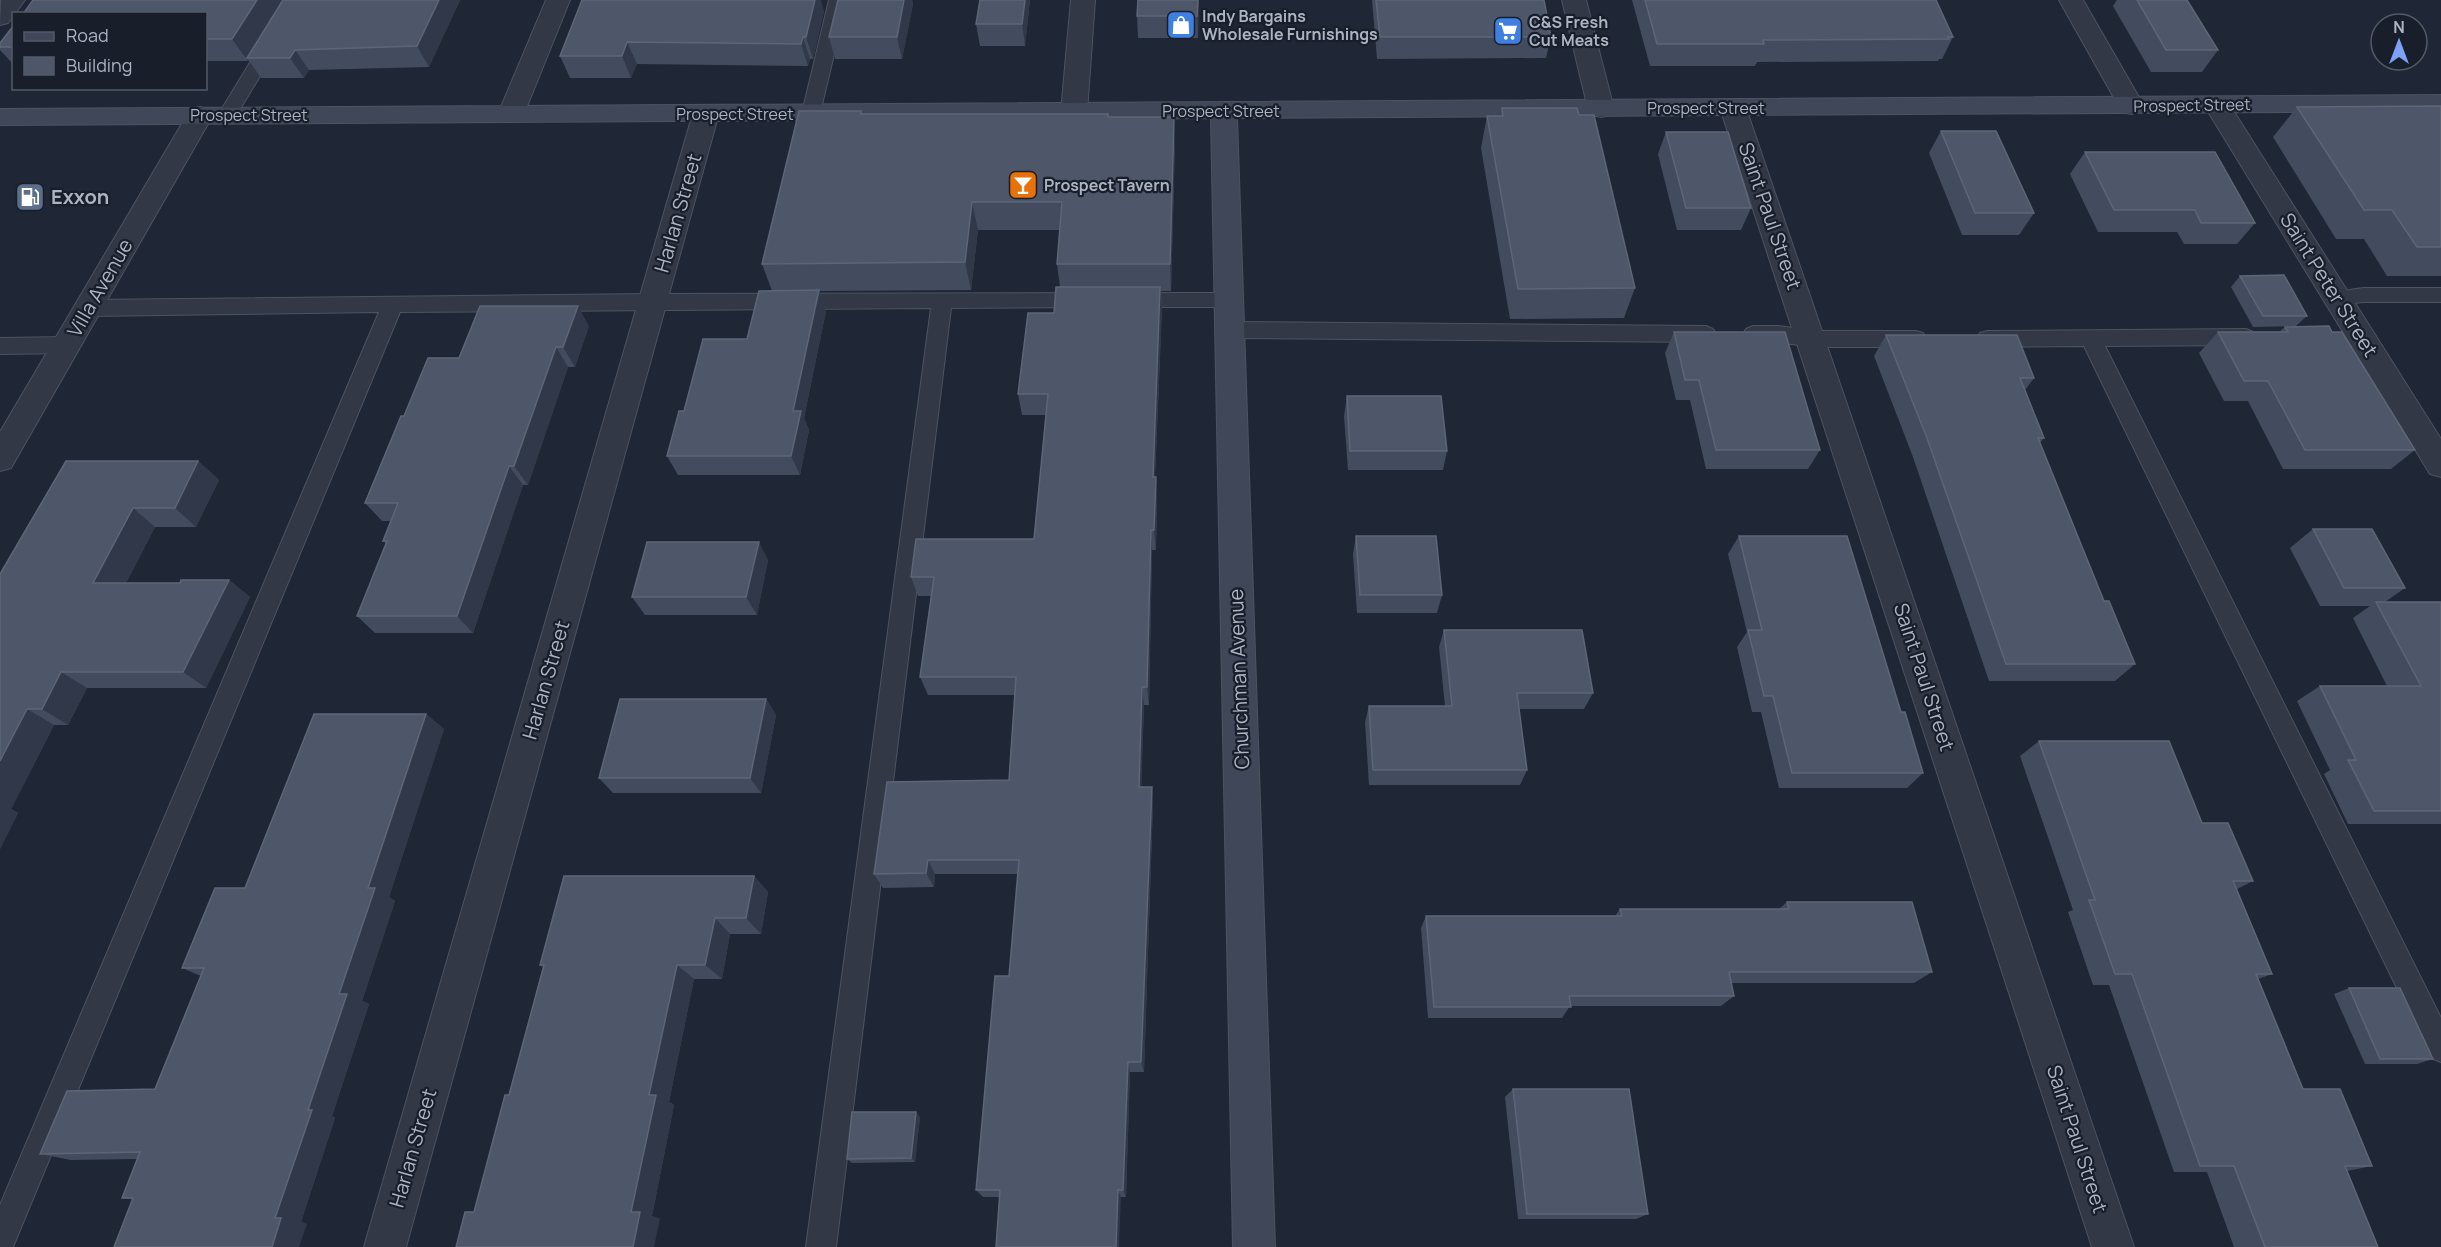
<svg xmlns="http://www.w3.org/2000/svg" width="2441" height="1247" font-family="Manrope,sans-serif">
	<rect width="100%" height="100%" fill="#1f2635"/>
	<g fill="none" stroke-linecap="round" stroke-linejoin="round">
		<!-- lane casing -->
		<g stroke="#4d5361" stroke-width="2">
			<g id="lane">
				<path d="M288,0H306L234,119H220L218,115Z"/>
				<path d="M829,0H847L820,113L818,117H804L802,113Z"/>
				<path d="M2363,288H2441V302H2363L2337,305L2330,303L2327,298L2330,293Z"/>
				<path d="M1087,293L1094,295L1097,300L1094,305L1087,307L951,308L836,1247H806L931,308L400,312L13,1247H0V1205L379,312L88,316L81,313L78,308L81,303L88,300L653,294Z"/>
				<path d="M1128,293H1229L1236,295L1239,300L1236,305L1229,307H1128L1121,305L1118,300L1121,295Z"/>
				<path d="M1230,322L1706,326L1713,329L1716,334L1713,339L1706,342L1230,338L1223,335L1220,330L1223,325Z"/>
				<path d="M1753,326H1778L1818,331H1916L1923,333L1926,339L1923,345L1916,347H1818L1746,339L1743,334L1746,329Z"/>
				<path d="M2246,329L2253,332L2256,337L2253,342L2246,345L2105,346L2441,1018V1062L2431,1058L2084,346L1987,347L1980,345L1977,339L1980,333L1987,331Z"/>
				<path d="M67,337L74,339L77,345L74,351L67,353L0,354V338Z"/>
			</g>
		</g>
		<!-- street casing -->
		<g stroke="#4d5361" stroke-width="2">
			<g id="street">
				<path d="M1,0H25L8,23L0,25Z"/>
				<path d="M546,0H570L524,114L520,120L511,122L502,120L498,114Z"/>
				<path d="M1071,0H1095L1087,112L1083,118L1074,120L1065,118L1061,112Z"/>
				<path d="M1562,0H1586L1614,109L1610,115L1601,117L1592,115L1588,109Z"/>
				<path d="M2059,0H2083L2144,106L2140,112L2131,114L2122,112Z"/>
				<path d="M2217,97L2226,99L2441,439V477L2430,474L2204,105L2208,99Z"/>
				<path d="M1733,100L1742,102L1746,108L2134,1247H2092L1720,108L1724,102Z"/>
				<path d="M706,105L715,107L719,113L406,1247H364L693,113L697,107Z"/>
				<path d="M200,107L209,109L213,115L11,468L0,471V432L187,115L191,109Z"/>
			</g>
		</g>
		<!-- secondary casing -->
		<g stroke="#4d5361" stroke-width="2">
			<path id="secondary" d="M2441,95V111L1237,118L1275,1247H1233L1211,118L0,125V109Z"/>
		</g>
		<!-- lane -->
		<use href="#lane" fill="#323846" fill-rule="evenodd"/>
		<!-- street -->
		<use href="#street" fill="#323846" fill-rule="evenodd"/>
		<!-- secondary -->
		<use href="#secondary" fill="#404759" fill-rule="evenodd"/>
	</g>
	<!-- wall -->
	<g fill="#434c5e">
		<path d="M33,0H460L429,67L309,70L304,78H261L249,61H206V14Z"/>
		<path d="M582,0L824,11L813,59H810L808,66L637,64L631,78H570L560,56Z"/>
		<path d="M838,0H912L913,4L902,59H835L829,37Z"/>
		<path d="M980,0H1030L1025,46H980L976,24Z"/>
		<path d="M1138,0H1199L1198,38H1138L1137,16Z"/>
		<path d="M1372,0H1544L1551,37L1546,58L1377,59Z"/>
		<path d="M1632,0H1936L1953,37L1942,59H1939L1938,61L1757,62L1755,66H1650Z"/>
		<path d="M2117,0H2187L2218,50L2202,72H2151L2113,6Z"/>
		<path d="M14,25V65L0,50V43Z"/>
		<path d="M2441,106V276H2387L2364,239H2336L2273,137L2297,107Z"/>
		<path d="M1502,108L1635,288L1624,318L1510,319L1481,148L1487,116H1500Z"/>
		<path d="M861,111L862,114L1109,117L1175,145L1171,291H1161L1162,309L1155,477L1157,498L1156,550H1152L1149,705H1144L1141,787L1153,803L1144,1072H1130L1126,1197H983L976,1190L1009,976L1018,874H935L934,887L883,888L874,874L1009,780L1015,695H928L920,677L931,596H918L911,577L1034,539L1046,415H1022L1018,394L1054,313L1060,287L1057,264L1060,230H978L971,290L819,291L826,311L804,418L809,430L800,475H678L667,456L684,411L747,339L772,291L762,264Z"/>
		<path d="M1941,131L2034,213L2019,235H1962L1929,153Z"/>
		<path d="M1666,132L1751,208L1741,230H1677L1658,154Z"/>
		<path d="M2085,152L2255,223L2237,244H2184L2177,232H2098L2070,174Z"/>
		<path d="M2240,276L2307,316L2296,326L2253,327L2231,287Z"/>
		<path d="M589,326L575,367H568L528,485H523L473,633H375L357,616L386,543L383,541L391,521H382L365,503L459,358Z"/>
		<path d="M2285,327L2332,332L2415,450L2391,469H2283L2248,401H2224L2199,353L2218,332H2279Z"/>
		<path d="M1674,332L1820,450L1808,469H1706L1690,400H1676L1665,353Z"/>
		<path d="M1886,335L2034,378L2025,390L2044,438L2040,443L2104,601L2135,664L2115,681H1989L1913,457L1874,356Z"/>
		<path d="M1347,396L1447,451L1443,470H1348L1344,416Z"/>
		<path d="M198,461L219,480L196,527H155L126,583H180L229,580L250,597L206,688H87L68,725H54L11,809L18,813L0,849V574Z"/>
		<path d="M2313,529L2405,588L2385,602H2441V824H2348L2324,774L2330,770L2297,701L2320,686H2387L2353,618L2370,606H2320L2290,548Z"/>
		<path d="M1356,536L1442,595L1437,613H1357L1353,554Z"/>
		<path d="M1739,536L1901,712L1923,773L1907,788H1779L1761,712H1752L1737,647L1747,632L1728,554Z"/>
		<path d="M768,560L757,615H645L632,597Z"/>
		<path d="M1444,630L1593,693L1584,709H1519L1527,770L1520,785H1369L1365,722L1369,706H1445L1439,647Z"/>
		<path d="M766,699L776,715L761,793H613L599,778Z"/>
		<path d="M426,714L444,729L389,897L395,901L362,1001L369,1004L332,1116L335,1118L301,1222L307,1224L122,1198L137,1159L71,1160L40,1154L155,1089L201,976L182,968L245,888Z"/>
		<path d="M2039,741L2202,823L2253,881L2237,889L2272,974L2258,979L2303,1089L2372,1166L2347,1171L2378,1247H2234L2207,1172H2174L2109,985H2093L2068,912L2073,910L2020,756Z"/>
		<path d="M754,876L768,892L761,934H730L722,979H694L669,1102L674,1105L652,1216L660,1219L474,1212L509,1095L543,967L540,965Z"/>
		<path d="M1787,902L1932,972L1914,983H1731L1734,996L1721,1006H1570L1562,1018H1428L1421,928L1426,916H1615L1620,909H1779Z"/>
		<path d="M2349,988L2433,1059L2417,1064H2365L2334,994Z"/>
		<path d="M1513,1089L1648,1214L1636,1219H1518L1505,1097Z"/>
		<path d="M920,1117L915,1162L852,1163L847,1159Z"/>
	</g>
	<!-- shaded-wall -->
	<g fill="#303849">
		<path d="M257,0H284L247,58L249,61H248L232,39Z"/>
		<path d="M439,0H460L429,67L417,46Z"/>
		<path d="M815,0H821L824,11L813,59L806,37Z"/>
		<path d="M904,0H912L913,4L902,59L897,37Z"/>
		<path d="M1025,0H1030L1025,46L1022,24Z"/>
		<path d="M1198,0H1199L1198,38L1197,16Z"/>
		<path d="M803,37L810,59L808,66L801,44Z"/>
		<path d="M627,42L637,64L631,78L622,56Z"/>
		<path d="M295,50L309,70L304,78L290,58Z"/>
		<path d="M1174,117L1175,145L1171,291L1170,264Z"/>
		<path d="M972,202L978,230L971,290L965,262Z"/>
		<path d="M1160,287L1162,309L1154,498L1153,477Z"/>
		<path d="M819,290L826,311L804,418L809,430L800,475L791,456L793,411Z"/>
		<path d="M578,306L589,326L575,367L563,347Z"/>
		<path d="M556,347L568,367L528,485L514,466Z"/>
		<path d="M198,461L219,480L196,527L175,508Z"/>
		<path d="M509,466L523,485L473,633L457,616Z"/>
		<path d="M1156,477L1157,498L1156,550L1154,530Z"/>
		<path d="M133,508L155,527L117,601L93,583Z"/>
		<path d="M1151,530L1152,550L1149,705L1147,687Z"/>
		<path d="M759,542L768,560L757,615L746,597Z"/>
		<path d="M229,580L250,597L206,688L183,672Z"/>
		<path d="M61,672L87,688L68,725L42,709Z"/>
		<path d="M1142,687L1144,705L1141,803L1139,787Z"/>
		<path d="M766,699L776,715L761,793L750,778Z"/>
		<path d="M27,709L54,725L11,809L18,813L0,849V761Z"/>
		<path d="M426,714L444,729L389,897L395,901L362,1001L369,1004L332,1116L335,1118L301,1222L307,1224L299,1247H272L275,1218L308,1110L368,888Z"/>
		<path d="M1152,787L1153,803L1144,1072L1141,1062Z"/>
		<path d="M928,860L935,874L934,887L926,873Z"/>
		<path d="M754,876L768,892L761,934L746,918Z"/>
		<path d="M715,918L730,934L722,979L705,965Z"/>
		<path d="M677,965L694,979L669,1102L674,1105L652,1216L660,1219L654,1247H633L631,1212L649,1095Z"/>
		<path d="M1128,1062L1130,1072L1126,1197L1123,1190Z"/>
		<path d="M916,1112L920,1117L915,1162L911,1158Z"/>
		<path d="M1118,1190L1121,1197L1119,1247H1116Z"/>
	</g>
	<!-- building -->
	<g fill="#4e5769" stroke="#5d6577" stroke-width="1.5">
		<path d="M33,0H257L232,39H206V14H23Z"/>
		<path d="M283,0H439L417,46L295,50L290,58H247Z"/>
		<path d="M582,0H815L806,37H803L801,44L627,42L622,56H560Z"/>
		<path d="M838,0H904L897,37H829Z"/>
		<path d="M980,0H1025L1022,24H976Z"/>
		<path d="M1138,0H1198L1197,16H1137Z"/>
		<path d="M1376,0H1544L1551,37H1380Z"/>
		<path d="M1645,0H1936L1953,37H1948L1949,39L1763,40L1764,44H1657Z"/>
		<path d="M2137,0H2187L2218,50H2166Z"/>
		<path d="M14,25V47H0V43Z"/>
		<path d="M2441,106V247H2417L2392,210H2364L2297,107Z"/>
		<path d="M1502,108H1577L1579,115H1594L1635,288L1518,289L1487,116H1503Z"/>
		<path d="M799,111H861V114H1108V117H1174L1170,264H1057L1062,202H972L965,262L762,264Z"/>
		<path d="M1941,131H1996L2034,213H1975Z"/>
		<path d="M1666,132H1728L1751,208H1686Z"/>
		<path d="M2085,152H2215L2255,223H2201L2195,210H2114Z"/>
		<path d="M2284,275L2307,316H2263L2240,276Z"/>
		<path d="M1056,287H1160L1153,477H1156L1154,530H1151L1147,687H1142L1139,787H1152L1141,1062H1128L1123,1190H1118L1116,1247H996L1000,1190H976L995,976H1009L1019,860H928L926,873L874,874L887,782L1009,780L1016,677H920L934,577H911L916,539H1034L1048,394H1018L1028,313H1054Z"/>
		<path d="M819,290L793,411H801L791,456H667L679,411H684L703,339H747L759,291Z"/>
		<path d="M480,306H578L563,347H556L514,466H509L457,616H357L387,541H383L398,503H365L401,416H404L428,358H459Z"/>
		<path d="M2329,326L2332,332H2342L2415,450H2305L2268,381H2244L2218,332H2288L2285,327Z"/>
		<path d="M1674,332H1785L1820,450H1716L1699,380H1685Z"/>
		<path d="M1886,335H2017L2034,378H2020L2044,438H2038L2104,601H2109L2135,664H2006L1927,438Z"/>
		<path d="M1347,396H1441L1447,451H1350Z"/>
		<path d="M66,461H198L175,508H133L93,583H180L181,580H229L183,672H61L42,709H27L0,761V574Z"/>
		<path d="M2313,529H2372L2405,588H2344Z"/>
		<path d="M1356,536H1436L1442,595H1360Z"/>
		<path d="M1739,536H1847L1901,712H1905L1923,773H1792L1773,696H1764L1748,630H1762Z"/>
		<path d="M647,542H759L746,597H632Z"/>
		<path d="M2376,602H2441V811H2374L2348,760H2356L2320,686H2421Z"/>
		<path d="M1444,630H1582L1593,693H1517L1527,770H1373L1369,706H1452Z"/>
		<path d="M620,699H766L750,778H599Z"/>
		<path d="M314,714H426L368,888H375L339,994H347L308,1110H312L275,1218H281L272,1247H114L133,1198H122L140,1152L40,1154L67,1091L155,1089L204,968H182L215,888H245Z"/>
		<path d="M2039,741H2169L2202,823H2228L2253,881H2233L2272,974H2256L2303,1089H2340L2372,1166H2345L2378,1247H2265L2234,1166H2200L2132,974H2115L2089,900H2095Z"/>
		<path d="M564,876H754L746,918H715L705,965H677L649,1095H656L631,1212H640L633,1247H456L465,1212H474L505,1095H509L544,965H540Z"/>
		<path d="M1787,902H1912L1932,972H1729L1734,996H1569L1571,1007H1434L1426,916H1622L1620,909H1789Z"/>
		<path d="M2349,988H2400L2433,1059H2380Z"/>
		<path d="M1513,1089H1629L1648,1214H1527Z"/>
		<path d="M852,1112H916L911,1158L847,1159Z"/>
	</g>
	<!-- icons -->
	<defs>
		<g id="shop-square" transform="scale(1.5)"><rect x="-9" y="-9" width="18" height="18" rx="4" fill="#3f7fe0" stroke="#181e2a"/><path d="M-5-2.5h2.3a2.7 3.5 0 0 1 5.4 0H5L5.5 6h-11ZM-1.5-2.5h3a1.5 2.3 0 0 0-3 0Z" fill="#fff"/></g>
		<g id="supermarket-square" transform="scale(1.5)"><rect x="-9" y="-9" width="18" height="18" rx="4" fill="#3f7fe0" stroke="#181e2a"/><path d="M-6-5.5h2.5l.6 2H6L4.5 2H-2.5L-4.4-4H-6ZM-1.5 3.2a1.3 1.3 0 1 0 .1 0ZM3 3.2a1.3 1.3 0 1 0 .1 0Z" fill="#fff"/></g>
		<g id="bar-square" transform="scale(1.5)"><rect x="-9" y="-9" width="18" height="18" rx="4" fill="#e8710a" stroke="#181e2a"/><path d="M-6-5H6L.8 .8V4.5H3.5V6h-7V4.5H-.8V.8Z" fill="#fff"/></g>
		<g id="fuel-square" transform="scale(1.5)"><rect x="-9" y="-9" width="18" height="18" rx="4" fill="#5c6f8a" stroke="#181e2a"/><path d="M-5.5-6h7V0h2V4h1.3V-2.5L3-4.5l.8-.8L6-3V5H2.5V1h-1V6h-7ZM-4.2-4.7v3.2H.2V-4.7Z" fill="#fff"/></g>
	</defs>
	<g fill-rule="evenodd">
		<use href="#shop-square" x="1181" y="25"/>
		<use href="#supermarket-square" x="1508" y="31"/>
		<use href="#bar-square" x="1023" y="185"/>
		<use href="#fuel-square" x="30" y="197"/>
	</g>
	<g text-anchor="middle" stroke-width="4.5" stroke-linejoin="round" paint-order="stroke">
		<!-- far-poi labels -->
		<g font-size="16" font-weight="bold" fill="#acb3c3" stroke="#181e2a" text-anchor="start">
			<text x="1202" y="22">Indy Bargains<tspan x="1202" dy="18">Wholesale Furnishings</tspan></text>
			<text x="1529" y="28">C&amp;S Fresh<tspan x="1529" dy="18">Cut Meats</tspan></text>
			<text x="1044" y="191">Prospect Tavern</text>
		</g>
		<!-- far-street labels -->
		<g font-size="16" fill="#acb3c3" stroke="#181e2a">
			<text transform="translate(2192 105) rotate(-1)" y="6">Prospect Street</text>
			<text x="1706" y="114">Prospect Street</text>
			<text x="1221" y="117">Prospect Street</text>
			<text x="735" y="120">Prospect Street</text>
			<text x="249" y="121">Prospect Street</text>
		</g>
		<!-- poi labels -->
		<g font-size="20" font-weight="bold" fill="#acb3c3" stroke="#181e2a" text-anchor="start">
			<text x="51" y="204">Exxon</text>
		</g>
		<!-- street labels -->
		<g font-size="20" fill="#acb3c3" stroke="#181e2a">
			<text transform="translate(678 213) rotate(-74)" y="7">Harlan Street</text>
			<text transform="translate(1770 216) rotate(71)" y="7">Saint Paul Street</text>
			<text transform="translate(2329 285) rotate(58)" y="7">Saint Peter Street</text>
			<text transform="translate(100 288) rotate(-60)" y="7">Villa Avenue</text>
			<text transform="translate(1924 677) rotate(72)" y="7">Saint Paul Street</text>
			<text transform="translate(1239 679) rotate(-92)" y="7">Churchman Avenue</text>
			<text transform="translate(546 680) rotate(-74)" y="7">Harlan Street</text>
			<text transform="translate(2077 1139) rotate(72)" y="7">Saint Paul Street</text>
			<text transform="translate(413 1148) rotate(-74)" y="7">Harlan Street</text>
		</g>
	</g>
	<!-- legend -->
	<rect x="12" y="12" width="195" height="78" fill="#181e2a" stroke="#535a67" stroke-width="1.5"/>
	<rect x="24" y="32" width="30" height="9" fill="#404759" stroke="#535a67" stroke-width="1.5"/>
	<text x="66" y="42" font-size="18" fill="#acb3c3">Road</text>
	<rect x="24" y="57" width="30" height="18" fill="#4e5769" stroke="#535a67" stroke-width="1.5"/>
	<text x="66" y="72" font-size="18" fill="#acb3c3">Building</text>
	<!-- north arrow -->
	<g transform="translate(2399 42)"><circle r="28" fill="#181e2a" stroke="#535a67" stroke-width="1.5"/>
	<path d="M0-4.5L10 22L0 15L-10 22Z" fill="#7ca1f7"/>
	<text y="-9" font-size="16" font-weight="bold" text-anchor="middle" fill="#acb3c3">N</text>
	</g>
</svg>
